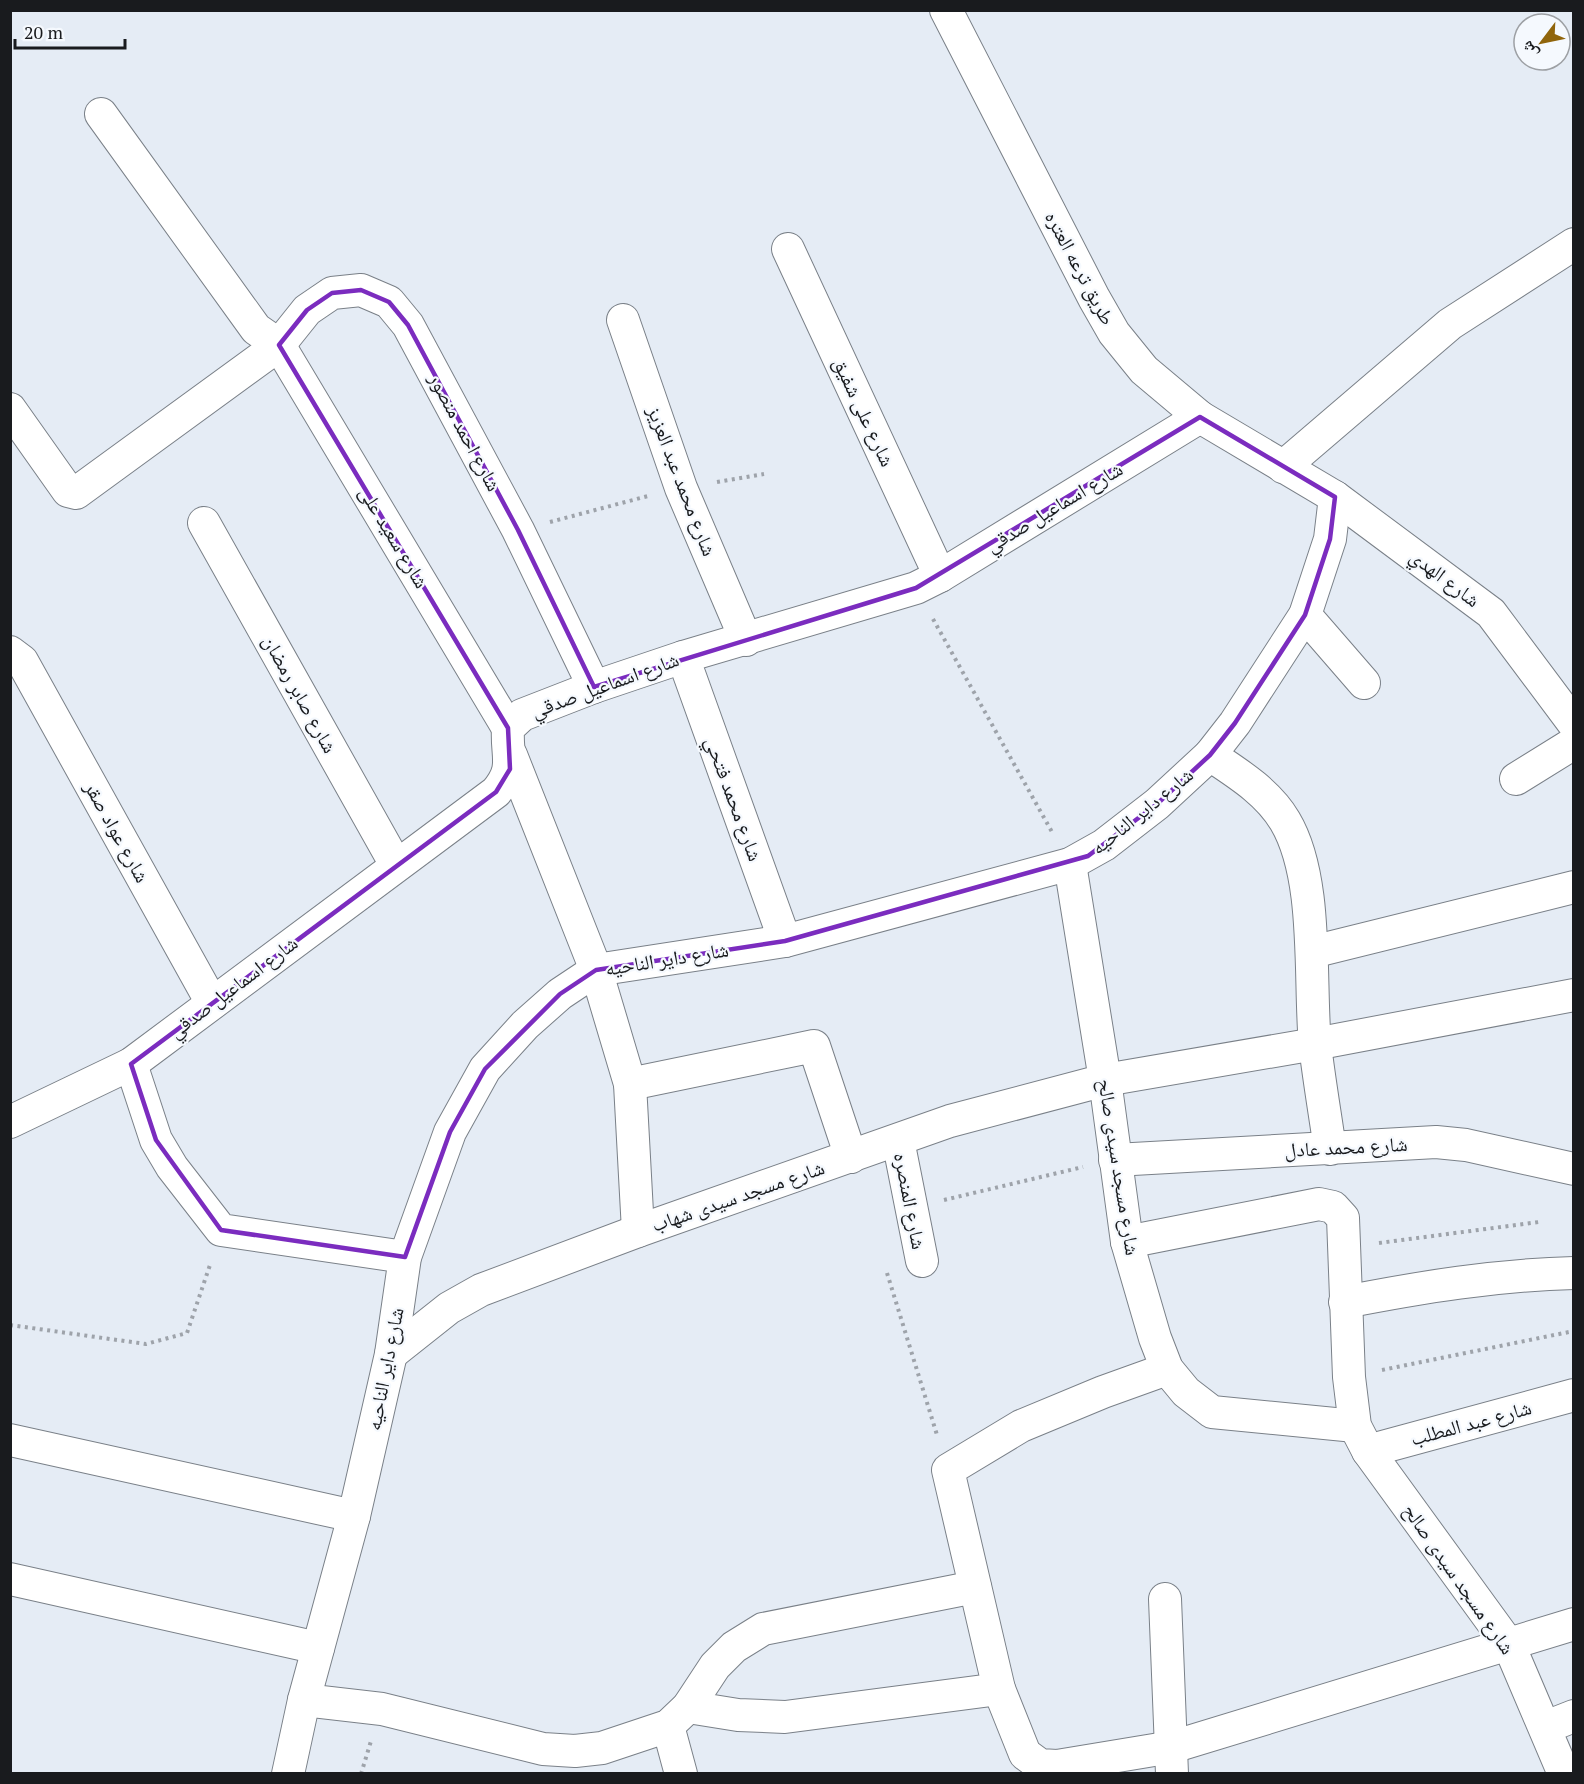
<svg xmlns="http://www.w3.org/2000/svg" width="1584" height="1784" font-family="'PT Serif','Noto Naskh Arabic',serif">
	<rect width="100%" height="100%" fill="#e5ecf5"/>
	<g fill="none" stroke-linecap="round" stroke-linejoin="round">
		<!-- minor casing -->
		<g stroke="#7a8088" stroke-width="34">
			<g id="minor">
				<path d="M946,10L1094,298L1114,333L1144,370L1200,417L1335,497L1491,613L1574,724"/>
				<path d="M101,114L256,329L279,345L508,728"/>
				<path d="M788,249L940,576"/>
				<path d="M623,320L681,488L746,640"/>
				<path d="M10,409L68,491L76,493L279,345L307,310L332,293L361,290L389,302L408,325L518,530L594,687"/>
				<path d="M1283,467L1450,324L1574,244"/>
				<path d="M204,523L396,865"/>
				<path d="M1305,615L1364,683"/>
				<path d="M10,652L22,661L212,1003"/>
				<path d="M683,657L785,941"/>
				<path d="M511,755L596,970L630,1084L638,1231"/>
				<path d="M1210,755C1237,773 1268,792 1285,821C1319,878 1309,979 1315,1045C1319,1079 1325,1114 1330,1149"/>
				<path d="M1516,779L1574,743"/>
				<path d="M1070,864L1105,1080L1127,1242L1155,1338L1167,1369L1186,1392L1212,1412L1355,1426"/>
				<path d="M1312,952L1574,887"/>
				<path d="M131,1064L156,1140L172,1167L221,1230L405,1257"/>
				<path d="M630,1084L814,1046L851,1157"/>
				<path d="M10,1122L131,1064L496,792C517,767 506,757 508,728L522,715L594,687L683,657L916,588L940,576L1200,417"/>
				<path d="M898,1140L922,1261"/>
				<path d="M1115,1160L1436,1142L1466,1145L1574,1169"/>
				<path d="M1127,1242L1319,1204L1333,1207L1343,1218L1349,1377L1355,1426L1368,1451L1509,1645L1564,1774"/>
				<path d="M1345,1302C1422,1287 1496,1275 1574,1273"/>
				<path d="M391,1354L449,1308L481,1290L638,1231L950,1121L1105,1080L1315,1044L1574,995"/>
				<path d="M1167,1369L1103,1392L1021,1426L948,1470L999,1689L1025,1754L1040,1765L1057,1766L1172,1747L1574,1624"/>
				<path d="M10,1440L354,1516"/>
				<path d="M1368,1451L1574,1395"/>
				<path d="M10,1579L318,1648"/>
				<path d="M1165,1599L1172,1774"/>
				<path d="M304,1700L382,1709L543,1749L575,1751L602,1748L668,1726L688,1707L715,1666L734,1647L763,1629L975,1587"/>
				<path d="M688,1707L738,1715L785,1717L999,1689"/>
				<path d="M668,1726L681,1774"/>
				<path d="M1546,1727L1574,1716"/>
				<path d="M288,1774L304,1700L354,1516L391,1354L405,1257L450,1132L485,1069L525,1025L560,994L596,970L785,941L1070,864L1104,845L1157,804L1210,755L1235,723L1305,615L1330,539L1335,497"/>
			</g>
		</g>
		<!-- path -->
		<g stroke="#9ea3aa" stroke-width="4" stroke-dasharray="3 4.5" stroke-linecap="butt">
			<path d="M717,482L764,474"/>
			<path d="M550,522L648,496"/>
			<path d="M933,619L1052,832"/>
			<path d="M944,1200L1083,1167"/>
			<path d="M1379,1243L1539,1222"/>
			<path d="M887,1273L937,1435"/>
			<path d="M10,1325L146,1344L187,1333L211,1262"/>
			<path d="M1382,1370L1574,1331"/>
			<path d="M361,1774L371,1741"/>
		</g>
		<!-- minor -->
		<use href="#minor" stroke="#fff" stroke-width="32"/>
	</g>
	<!-- marked area -->
	<path fill="none" stroke="#7b2cbf" stroke-width="4.5" stroke-linejoin="round" d="M361,290L389,302L408,325L518,530L594,687L916,588L1200,417L1335,497L1330,539L1305,615L1235,723L1210,755L1157,804L1088,856L785,941L596,970L560,994L485,1069L450,1132L405,1257L221,1230L156,1140L131,1064L496,792L510,769L508,728L279,345L307,310L332,293Z"/>
	<g text-anchor="middle" stroke-width="4.5" stroke-linejoin="round" paint-order="stroke">
		<!-- street labels -->
		<g font-size="20" fill="#191b1e" stroke="#f5f9fe">
			<text transform="translate(1080 268) rotate(62)" y="7">طريق ترعه العتره</text>
			<text transform="translate(864 412) rotate(65)" y="7">شارع على شفيق</text>
			<text transform="translate(465 432) rotate(62)" y="7">شارع احمد منصور</text>
			<text transform="translate(682 481) rotate(69)" y="7">شارع محمد عبد العزيز</text>
			<text transform="translate(1054 507) rotate(-31)" y="7">شارع اسماعيل صدقي</text>
			<text transform="translate(394 537) rotate(59)" y="7">شارع سعيد على</text>
			<text transform="translate(1445 578) rotate(37)" y="7">شارع الهدي</text>
			<text transform="translate(605 685) rotate(-20)" y="7">شارع اسماعيل صدقي</text>
			<text transform="translate(300 694) rotate(61)" y="7">شارع صابر رمضان</text>
			<text transform="translate(734 799) rotate(70)" y="7">شارع محمد فتحي</text>
			<text transform="translate(1142 811) rotate(-39)" y="7">شارع داير الناحيه</text>
			<text transform="translate(117 832) rotate(61)" y="7">شارع عواد صقر</text>
			<text transform="translate(667 959) rotate(-9)" y="7">شارع داير الناحيه</text>
			<text transform="translate(233 987) rotate(-37)" y="7">شارع اسماعيل صدقي</text>
			<text transform="translate(1346 1147) rotate(-3)" y="7">شارع محمد عادل</text>
			<text transform="translate(1119 1167) rotate(81)" y="7">شارع مسجد سيدى صالح</text>
			<text transform="translate(738 1196) rotate(-19)" y="7">شارع مسجد سيدى شهاب</text>
			<text transform="translate(910 1201) rotate(79)" y="7">شارع المنصره</text>
			<text transform="translate(385 1369) rotate(-79)" y="7">شارع داير الناحيه</text>
			<text transform="translate(1471 1423) rotate(-15)" y="7">شارع عبد المطلب</text>
			<text transform="translate(1459 1579) rotate(55)" y="7">شارع مسجد سيدى صالح</text>
		</g>
	</g>
	<!-- border -->
	<rect width="1584" height="1784" fill="none" stroke="#191b1e" stroke-width="24"/>
	<!-- north arrow -->
	<g transform="translate(1542 42) rotate(238)"><circle r="28" fill="#f5f9fe" stroke="#9da0a4" stroke-width="1.5"/>
	<path d="M0-4.5L10 22L0 15L-10 22Z" fill="#90650c"/>
	<text y="-9" font-size="16" font-weight="bold" text-anchor="middle" fill="#191b1e">ش</text>
	</g>
	<!-- scale -->
	<path d="M15 39v9h110v-9" fill="none" stroke="#191b1e" stroke-width="3"/>
	<text x="24" y="39" font-size="18" fill="#191b1e" stroke="#f5f9fe" stroke-width="4.5" paint-order="stroke">20 m</text>
</svg>
